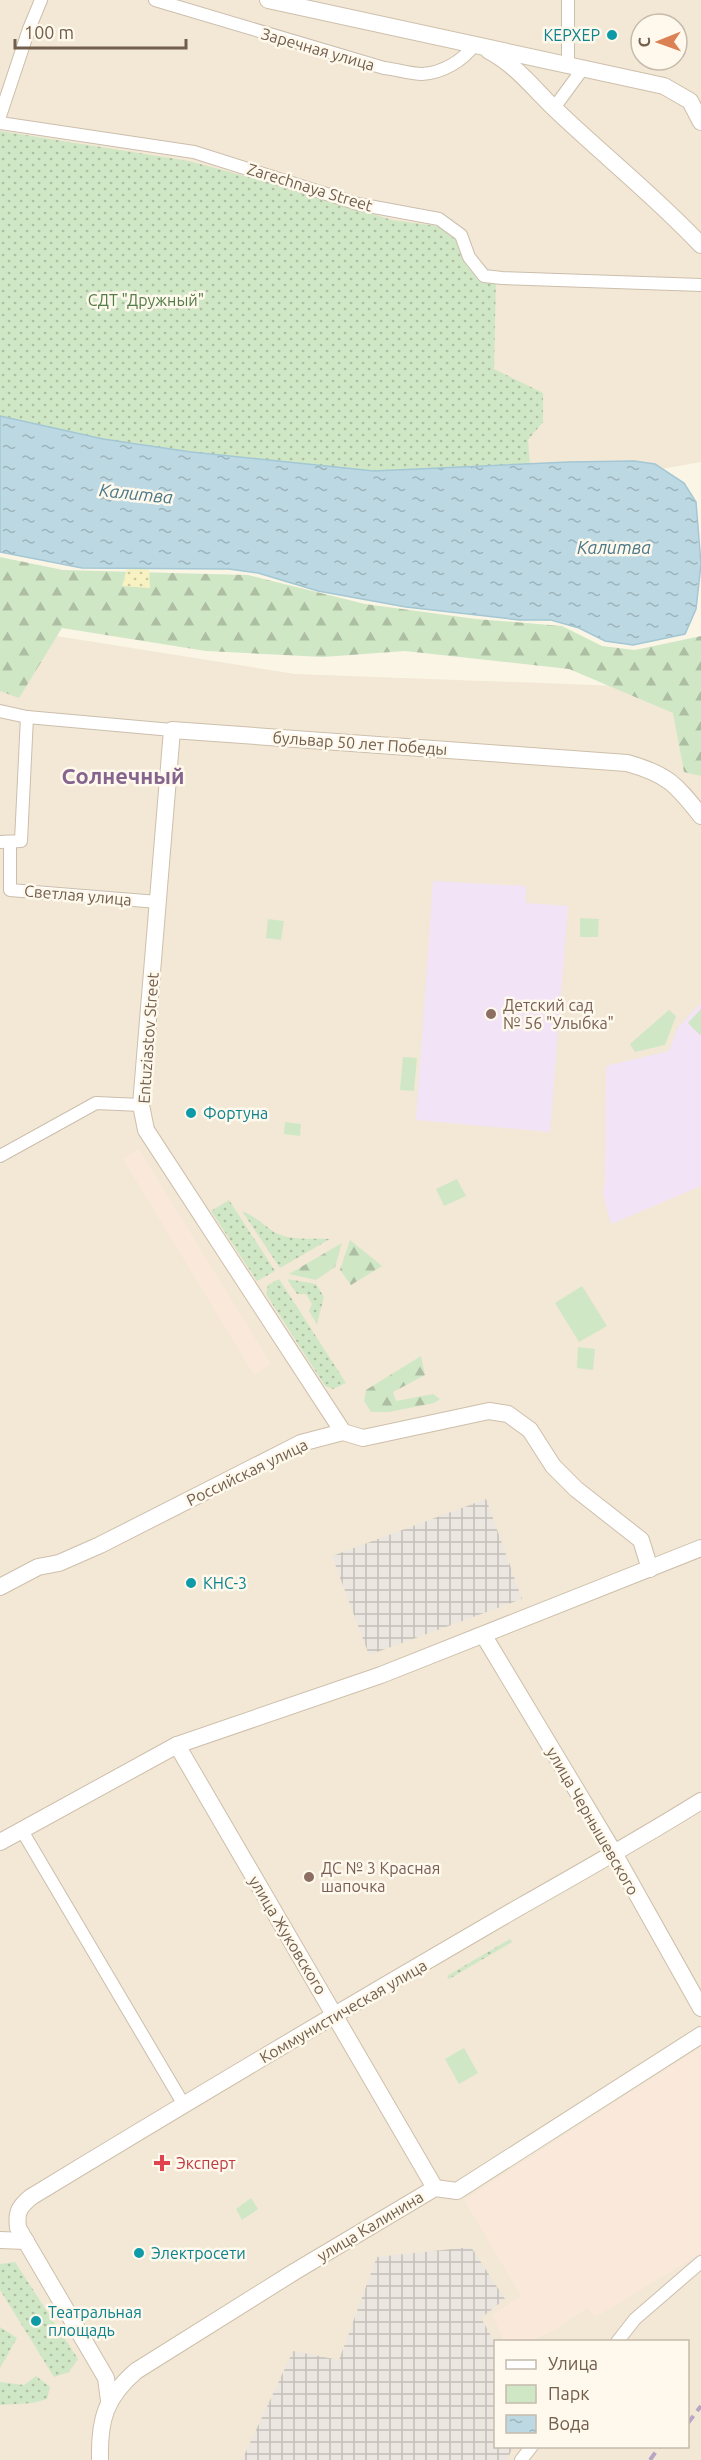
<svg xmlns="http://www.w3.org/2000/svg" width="701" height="2460" font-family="Ubuntu,sans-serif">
	<defs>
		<pattern id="industrial-grid" width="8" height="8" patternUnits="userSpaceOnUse" patternTransform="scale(1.5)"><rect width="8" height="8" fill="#ebe6e0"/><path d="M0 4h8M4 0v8" fill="none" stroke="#c3beb8"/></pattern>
		<pattern id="grass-dots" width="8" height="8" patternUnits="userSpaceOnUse" patternTransform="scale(1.5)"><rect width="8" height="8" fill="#d0e7c6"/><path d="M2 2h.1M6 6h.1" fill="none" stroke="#adbea3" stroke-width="1.8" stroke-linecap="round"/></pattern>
		<pattern id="forest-firs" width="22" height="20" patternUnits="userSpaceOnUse" patternTransform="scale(1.5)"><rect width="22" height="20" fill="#d0e7c6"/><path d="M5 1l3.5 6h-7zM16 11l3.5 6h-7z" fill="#adbea3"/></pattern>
		<pattern id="sand-dots" width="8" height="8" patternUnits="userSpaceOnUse" patternTransform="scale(1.5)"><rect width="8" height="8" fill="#f8f2c3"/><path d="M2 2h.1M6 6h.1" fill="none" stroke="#cdc7a1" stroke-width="1.8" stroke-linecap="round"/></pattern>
		<pattern id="water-ripples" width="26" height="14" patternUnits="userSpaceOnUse" patternTransform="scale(1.5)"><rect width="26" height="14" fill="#bcd9e3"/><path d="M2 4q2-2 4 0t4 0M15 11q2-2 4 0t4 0" fill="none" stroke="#9db3ba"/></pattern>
	</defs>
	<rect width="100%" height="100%" fill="#fbf5e6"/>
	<!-- residential -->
	<g fill="#f2e8d5" fill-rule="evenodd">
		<path d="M0,0H701V462L667,468L340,473L0,428ZM641,24H677V60H641Z"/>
		<path d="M0,627L295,674L701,689V2460H0ZM496,2342H688V2446H496Z"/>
	</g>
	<!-- commercial -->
	<g fill="#fae8db">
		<path d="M139,1149L271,1364L254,1375L123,1159Z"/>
		<path d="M701,2047V2253L596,2317L587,2308L553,2331L530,2341H504L492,2315L521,2296L464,2200Z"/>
	</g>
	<!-- industrial -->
	<g fill="url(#industrial-grid)">
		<path d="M486,1499L522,1599L369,1655L332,1556Z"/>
		<path d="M471,2247L505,2299L481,2318L495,2343L496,2446L513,2447L507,2460H242L293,2351L339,2360L377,2257Z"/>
	</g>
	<!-- education -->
	<g fill="#f2e3f7">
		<path d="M433,881L526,886V903L568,906L550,1132L416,1120Z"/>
		<path d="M701,1003V1186L611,1224L603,1194L605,1181L606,1066L669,1051L678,1027Z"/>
	</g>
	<!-- grass -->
	<g fill="url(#grass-dots)">
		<path d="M0,131L189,161L289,188L392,220L452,228L496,278L494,369L543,393V422L528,440L531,478L453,480L225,464L138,443L0,431Z"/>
		<path d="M229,1200L275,1271L257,1281L211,1211Z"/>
		<path d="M242,1211C255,1216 263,1225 274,1232C290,1241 313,1238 330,1239L280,1268Z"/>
		<path d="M279,1279L346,1383L333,1389L325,1386L266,1294L268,1285Z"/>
		<path d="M287,1279L316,1284L324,1297L317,1324L309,1311L312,1304L306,1294H297Z"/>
		<path d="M510,1939L512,1942L449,1979L447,1976Z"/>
		<path d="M15,2262L78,2359L69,2372L54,2377L0,2290V2264Z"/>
		<path d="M0,2327L17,2338L0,2368Z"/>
		<path d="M36,2376L50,2387L47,2399L33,2403L0,2405V2382L24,2385Z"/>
	</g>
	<!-- forest -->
	<g fill="url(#forest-firs)">
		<path d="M0,557L63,570L248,575L365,604L476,619L562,626L602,646L635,650L701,636V776L684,772L673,713L569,669L405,651L323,657L206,651L62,628L19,698L0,691Z"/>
		<path d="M350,1240L382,1266L351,1285L340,1270Z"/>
		<path d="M342,1243L335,1267L316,1280L289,1274Z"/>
		<path d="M421,1356L425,1375L393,1392L396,1401L433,1394L440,1399L434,1403L389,1412H371L364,1401L366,1390Z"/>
	</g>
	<!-- sand -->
	<path fill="url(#sand-dots)" d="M127,569H149L150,588L122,586Z"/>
	<!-- park -->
	<g fill="#d0e7c6">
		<path d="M580,918L599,919L598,937H580Z"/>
		<path d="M268,919L284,921L281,940L266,938Z"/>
		<path d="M701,1009V1034L700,1035L688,1023Z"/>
		<path d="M669,1010L676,1016L665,1045L635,1052L630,1044Z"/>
		<path d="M403,1057L417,1058L414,1091L400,1090Z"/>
		<path d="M285,1122L301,1124L300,1136L284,1134Z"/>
		<path d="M457,1179L466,1196L444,1206L436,1189Z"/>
		<path d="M582,1286L607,1326L579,1342L555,1303Z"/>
		<path d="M578,1347L595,1349L593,1370L577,1368Z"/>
		<path d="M464,2048L478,2073L459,2084L445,2059Z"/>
		<path d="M251,2198L258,2209L242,2220L236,2209Z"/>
	</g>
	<!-- water -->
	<path fill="url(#water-ripples)" stroke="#a3c7d4" stroke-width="1.5" d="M0,416L103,439L191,452L374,471L569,462L634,461L655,464L684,483L696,502L701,564L696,609L685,634L633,645L605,641L579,628L551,620H520L406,607L318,591L258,573L229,569L82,568L0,552Z"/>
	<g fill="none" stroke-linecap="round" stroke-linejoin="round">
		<!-- street casing -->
		<g stroke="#ccbead" stroke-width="14">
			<g id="street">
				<path d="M155,0L384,68C395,69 410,74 422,74C442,73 463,61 475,44"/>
				<path d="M568,64V0"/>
				<path d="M554,108L584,67"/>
				<path d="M0,116L29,29L41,0"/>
				<path d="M0,123L194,152L358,204L439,219L461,235L469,257L484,276L502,278L701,285"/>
				<path d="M0,711L27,717L172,730"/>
				<path d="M0,842L21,841L27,717"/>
				<path d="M10,842V890L158,902"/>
				<path d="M0,1156L96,1103L141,1105"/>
				<path d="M21,1829L184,2105"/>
				<path d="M617,2342L635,2319L701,2262"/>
				<path d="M521,2460L532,2446"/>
			</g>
		</g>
		<!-- secondary casing -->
		<g stroke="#cebfab" stroke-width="18">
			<g id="secondary">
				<path d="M268,0L664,86L690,101L701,122"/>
				<path d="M489,51C516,65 533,88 555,109C603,155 655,196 701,245"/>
				<path d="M343,1432L146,1130L141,1105L172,730L627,763C667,774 676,784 701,816"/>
				<path d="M0,1587L38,1567L59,1563L100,1545L301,1443L343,1432L363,1438L489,1411L508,1414L530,1430L553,1466L576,1489L641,1540L650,1569"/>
				<path d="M484,1636L610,1846L701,2008"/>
				<path d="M177,1745L435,2188"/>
				<path d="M0,1842L177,1745L381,1675L701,1548"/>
				<path d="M0,2240L26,2241"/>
				<path d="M109,2401L106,2378L18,2228C16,2212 19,2207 31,2197C192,2099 354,2003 516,1909C578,1874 640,1839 701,1801"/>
				<path d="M100,2460C99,2420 105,2398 136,2371L294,2272L435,2188L457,2191L701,2035"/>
			</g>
		</g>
		<!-- street -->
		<use href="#street" stroke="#fff" stroke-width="12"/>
		<!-- secondary -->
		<use href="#secondary" stroke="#fff" stroke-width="16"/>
		<!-- rail -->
		<g stroke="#b9a5c4" stroke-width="4" stroke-dasharray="9 6" stroke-linecap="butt">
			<path d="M688,2423L701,2406"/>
			<path d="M650,2460L660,2446"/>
		</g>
	</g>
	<!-- markers -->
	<g fill="#0f9aa8" stroke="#fef9ec" stroke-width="2">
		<circle cx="612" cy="35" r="6"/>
		<circle cx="191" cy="1113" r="6"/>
		<circle cx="191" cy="1583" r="6"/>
		<circle cx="139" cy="2253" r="6"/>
		<circle cx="36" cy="2321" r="6"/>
	</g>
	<g fill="#8d6e63" stroke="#fef9ec" stroke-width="2">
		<circle cx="491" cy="1014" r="6"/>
		<circle cx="309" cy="1877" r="6"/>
	</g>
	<path fill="#e0444e" stroke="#fef9ec" stroke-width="2" d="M159 2154h6v6h6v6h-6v6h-6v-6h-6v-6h6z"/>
	<g text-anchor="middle" stroke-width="5" stroke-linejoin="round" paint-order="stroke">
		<!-- culture labels -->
		<g font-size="16" fill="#0d838f" stroke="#fef9ec" text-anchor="start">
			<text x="600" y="41" text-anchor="end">КЕРХЕР</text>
			<text x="203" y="1119">Фортуна</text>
			<text x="203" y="1589">КНС-3</text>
			<text x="151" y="2259">Электросети</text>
			<text x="48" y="2318">Театральная<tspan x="48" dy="18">площадь</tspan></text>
		</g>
		<!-- street labels -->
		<g font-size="16" fill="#725e4d" stroke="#fef9ec">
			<text transform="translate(318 49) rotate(16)" y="6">Заречная улица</text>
			<text transform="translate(310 187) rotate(17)" y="6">Zarechnaya Street</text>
			<text transform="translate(360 743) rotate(4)" y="6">бульвар 50 лет Победы</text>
			<text transform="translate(78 895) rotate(5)" y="6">Светлая улица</text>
			<text transform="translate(148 1038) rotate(-86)" y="6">Entuziastov Street</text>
			<text transform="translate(247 1472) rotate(-26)" y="6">Российская улица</text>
			<text transform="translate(593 1821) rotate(60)" y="6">улица Чернышевского</text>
			<text transform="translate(288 1935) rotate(59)" y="6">улица Жуковского</text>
			<text transform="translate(343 2011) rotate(-30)" y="6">Коммунистическая улица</text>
			<text transform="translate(370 2226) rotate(-31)" y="6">улица Калинина</text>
		</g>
		<!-- park labels -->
		<g font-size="16" fill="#537d48" stroke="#fef9ec">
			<text x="146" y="306">СДТ "Дружный"</text>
		</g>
		<!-- education labels -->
		<g font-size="16" fill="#785e54" stroke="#fef9ec" text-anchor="start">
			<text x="503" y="1011">Детский сад<tspan x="503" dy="18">№ 56 "Улыбка"</tspan></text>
			<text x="321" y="1874">ДС № 3 Красная<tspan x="321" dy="18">шапочка</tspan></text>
		</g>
		<!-- health labels -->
		<g font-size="16" fill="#be3a42" stroke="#fef9ec" text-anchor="start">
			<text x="176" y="2169">Эксперт</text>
		</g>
		<!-- water labels -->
		<g font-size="18" font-style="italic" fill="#4c798a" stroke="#fef9ec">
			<text transform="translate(136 494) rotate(6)" y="6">Калитва</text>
			<text x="614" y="554">Калитва</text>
		</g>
		<!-- district labels -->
		<g font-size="22" font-weight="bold" fill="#85658e" stroke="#fef9ec">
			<text x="123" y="784">Солнечный</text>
		</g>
	</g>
	<!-- legend -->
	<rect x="494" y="2340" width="195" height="108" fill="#fef9ec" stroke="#c6bbac" stroke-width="1.5"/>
	<rect x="506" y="2360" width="30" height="9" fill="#ffffff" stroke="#c6bbac" stroke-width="1.5"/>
	<text x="548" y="2370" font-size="18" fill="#725e4d">Улица</text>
	<rect x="506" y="2385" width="30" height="18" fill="#d0e7c6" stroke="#c6bbac" stroke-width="1.5"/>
	<text x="548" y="2400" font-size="18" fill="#725e4d">Парк</text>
	<rect x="506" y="2415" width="30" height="18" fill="url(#water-ripples)" stroke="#c6bbac" stroke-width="1.5"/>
	<text x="548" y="2430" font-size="18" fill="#725e4d">Вода</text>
	<!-- north arrow -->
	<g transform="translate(659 42) rotate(269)"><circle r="28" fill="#fef9ec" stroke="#c6bbac" stroke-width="1.5"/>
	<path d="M0-4.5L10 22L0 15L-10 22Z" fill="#dc8154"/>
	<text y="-9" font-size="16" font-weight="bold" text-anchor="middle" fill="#725e4d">С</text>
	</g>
	<!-- scale -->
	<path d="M15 39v9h171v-9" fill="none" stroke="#725e4d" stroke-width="3"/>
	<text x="24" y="39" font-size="18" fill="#725e4d" stroke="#fef9ec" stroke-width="4.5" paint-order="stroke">100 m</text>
</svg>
